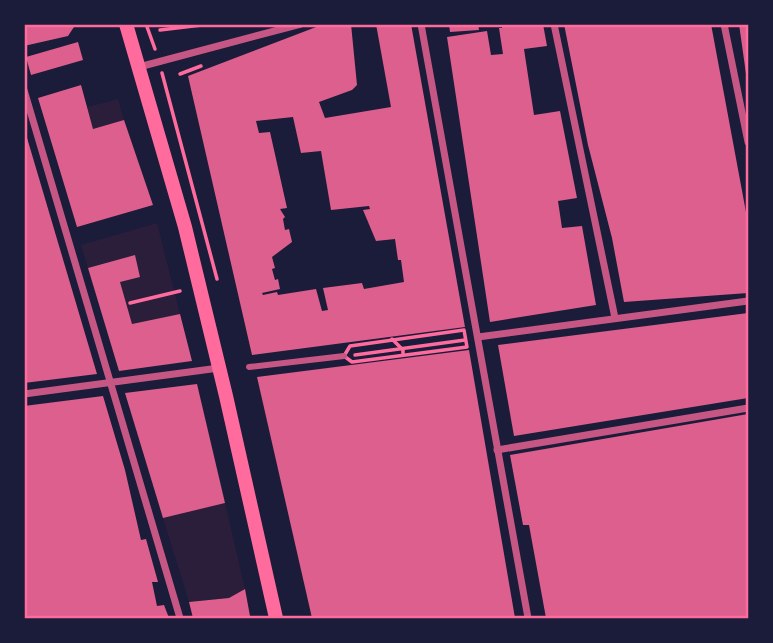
<svg xmlns="http://www.w3.org/2000/svg" width="773" height="643" font-family="Montserrat,sans-serif">
	<rect width="100%" height="100%" fill="#1b1b3a"/>
	<!-- green -->
	<g fill="#2a1e3b">
		<path d="M118,99L124,120L93,129L87,107Z"/>
		<path d="M157,223L180,314L132,324L120,282L140,277L135,255L88,268L81,245Z"/>
		<path d="M225,503L245,589L229,598L189,602L163,518Z"/>
	</g>
	<!-- building -->
	<g fill="#dd5f8e" fill-rule="evenodd">
		<path d="M24,24H73L74,27L68,36L24,46Z"/>
		<path d="M324,24H351L357,85L352,90L319,102L325,118L391,107L376,24H411L465,327L252,355L188,76ZM293,117L301,153L321,151L331,210L369,206L370,209L363,210L376,241L395,239L398,260H401L404,282L364,289L362,283L323,288L328,310L322,311L316,289L278,295L277,292L263,295L262,293L280,289L278,279L275,280L272,269L275,268L272,257L292,242L289,229L285,230L283,219L285,217L280,209L287,208L270,132L259,133L256,121Z"/>
		<path d="M449,24H478L479,30L450,32Z"/>
		<path d="M502,24H543L547,46L524,49L534,115L560,111L577,198L558,201L562,228L582,226L596,305L490,322L447,37L487,31L491,55L503,54L499,28H502Z"/>
		<path d="M564,24H711L748,223V293L624,302L612,238L588,145Z"/>
		<path d="M739,24H748V81H747Z"/>
		<path d="M78,42L83,60L31,75L26,57Z"/>
		<path d="M81,85L93,129L124,120L153,205L77,227L38,98Z"/>
		<path d="M24,131H25L97,374L24,383Z"/>
		<path d="M135,255L140,277L120,282L132,324L180,314L192,361L119,371L88,268Z"/>
		<path d="M748,313V398L514,436L498,345Z"/>
		<path d="M469,350L515,618H312L257,377Z"/>
		<path d="M197,384L225,503L163,518L125,393Z"/>
		<path d="M103,396L125,470L141,540L146,539L158,582H152L157,606L164,605L169,618H24V406Z"/>
		<path d="M748,414V618H546L529,525H523L510,455Z"/>
		<path d="M245,589L250,616L241,618H193L189,602L229,598Z"/>
	</g>
	<g fill="none" stroke-linecap="round" stroke-linejoin="round">
		<!-- path -->
		<g stroke="#ff6b9d" stroke-width="3.5">
			<path d="M146,24L155,49"/>
			<path d="M160,30L210,24"/>
			<path d="M162,73L217,279"/>
			<path d="M180,74L201,66"/>
			<path d="M130,303L180,291"/>
			<path d="M464,330L467,347L352,362L344,356L350,346Z"/>
			<path d="M392,339L403,350V355"/>
			<path d="M355,355L465,340"/>
		</g>
		<!-- pedestrian -->
		<path stroke="#c65784" stroke-width="6" d="M249,367L344,356"/>
		<!-- minor -->
		<g stroke="#c65784" stroke-width="7">
			<path d="M421,24L528,618"/>
			<path d="M554,24L615,318"/>
			<path d="M724,24L748,142"/>
			<path d="M139,67L301,24"/>
			<path d="M24,90L180,618"/>
			<path d="M478,337L748,301"/>
			<path d="M24,394L219,368"/>
			<path d="M497,450L748,408"/>
		</g>
		<!-- secondary -->
		<path stroke="#ff6b9d" stroke-width="14" d="M126,24L185,227L226,396L276,618"/>
	</g>
	<!-- border -->
	<rect width="773" height="643" fill="none" stroke="#1b1b3a" stroke-width="52"/>
	<rect x="26" y="26" width="721" height="591" fill="none" stroke="#ff6b9d" stroke-width="2.5"/>
</svg>
